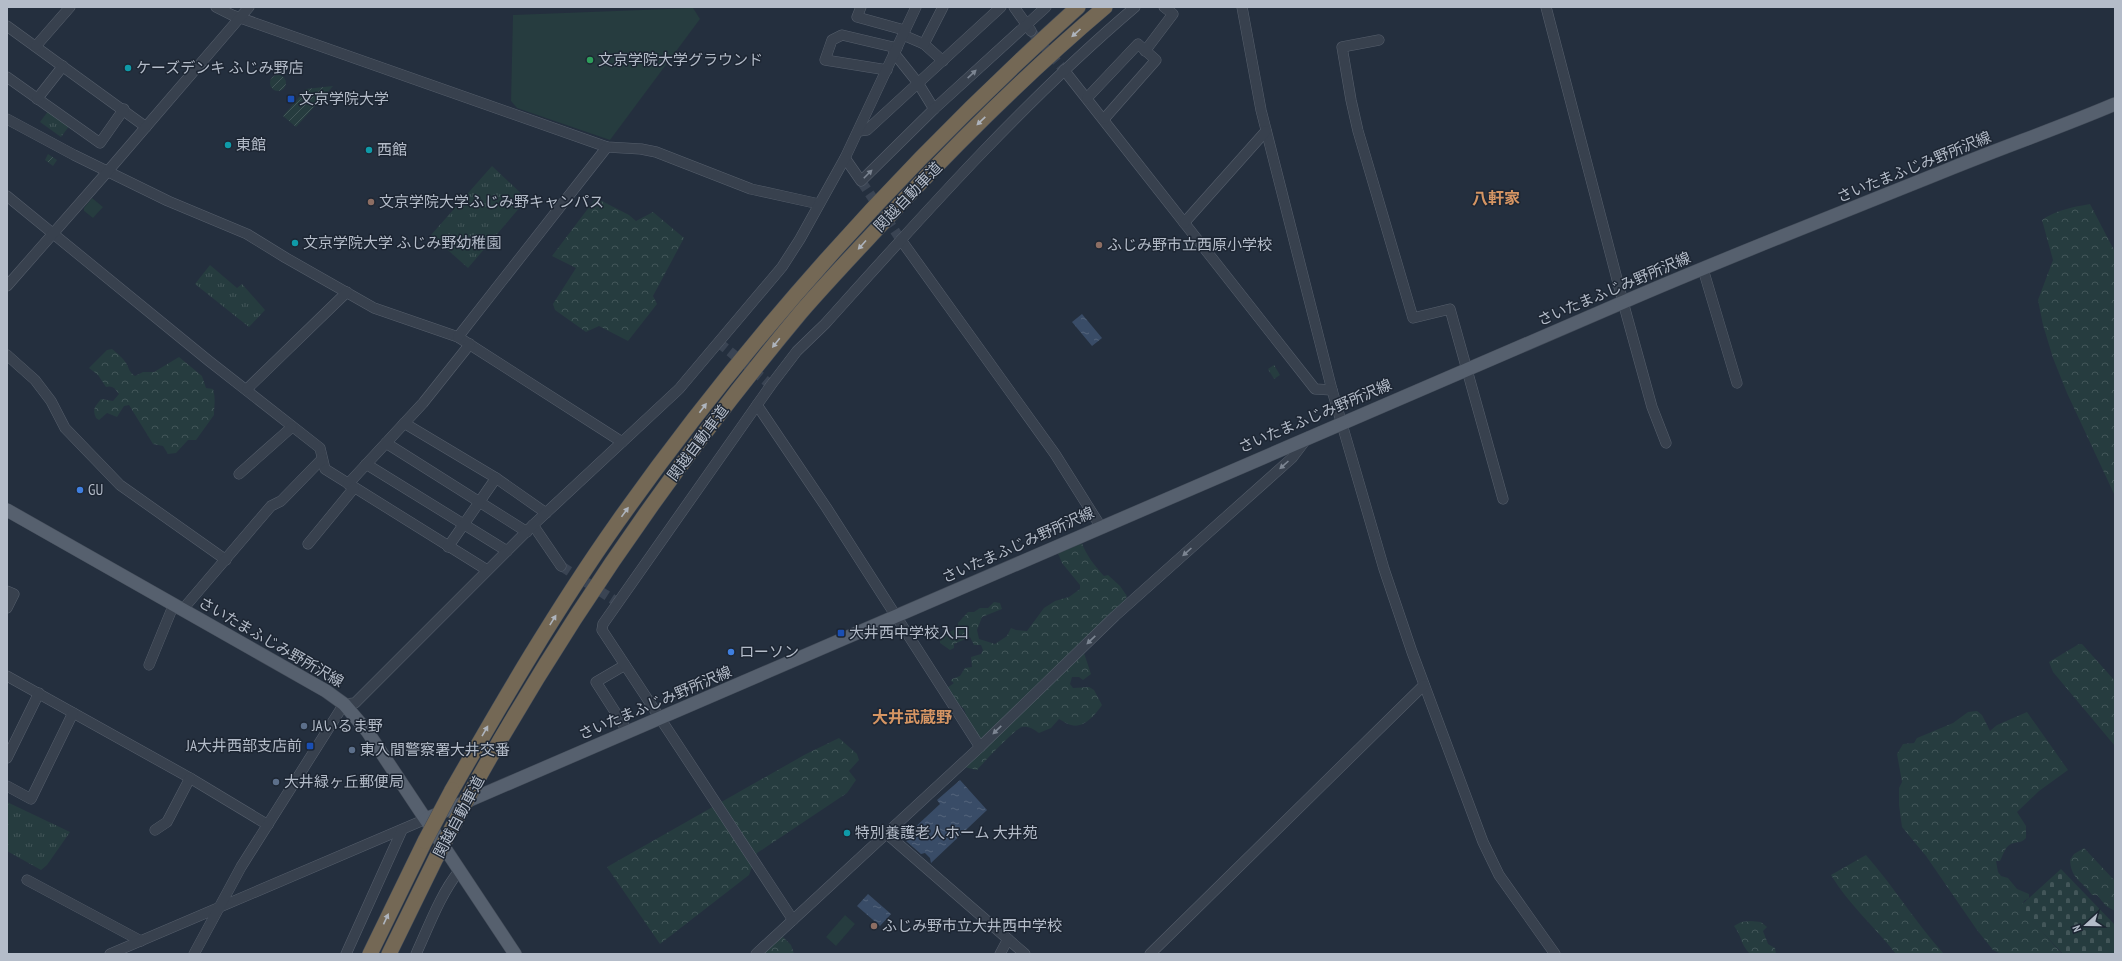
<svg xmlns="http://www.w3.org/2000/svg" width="2122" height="961" font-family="'PT Sans Narrow','Noto Sans JP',sans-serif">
	<defs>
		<pattern id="forest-crowns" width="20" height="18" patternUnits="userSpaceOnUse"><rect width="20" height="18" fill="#263c3f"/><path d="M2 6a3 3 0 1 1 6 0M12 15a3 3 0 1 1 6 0" fill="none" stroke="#435659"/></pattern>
		<pattern id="cemetery-stones" width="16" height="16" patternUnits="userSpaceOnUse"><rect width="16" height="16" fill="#263c3f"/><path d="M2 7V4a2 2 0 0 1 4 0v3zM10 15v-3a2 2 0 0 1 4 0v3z" fill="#435659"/></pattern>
		<pattern id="park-tufts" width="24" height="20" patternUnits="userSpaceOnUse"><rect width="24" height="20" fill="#263c3f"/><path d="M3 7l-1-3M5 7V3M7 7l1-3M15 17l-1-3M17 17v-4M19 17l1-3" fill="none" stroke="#435659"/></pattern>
		<pattern id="garden-furrows" width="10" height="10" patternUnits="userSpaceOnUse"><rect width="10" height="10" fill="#263c3f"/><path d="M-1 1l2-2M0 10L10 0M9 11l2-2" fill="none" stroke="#435659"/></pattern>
		<pattern id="water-ripples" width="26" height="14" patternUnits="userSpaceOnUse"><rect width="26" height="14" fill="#394c67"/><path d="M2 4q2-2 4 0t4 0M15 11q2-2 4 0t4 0" fill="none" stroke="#53647b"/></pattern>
	</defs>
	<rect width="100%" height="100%" fill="#242f3e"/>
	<!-- grass -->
	<g fill="#263c3f">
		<path d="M693,8L700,19L610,140L517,108L511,101L513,15Z"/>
		<path d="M92,198L103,207L93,218L84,211V208Z"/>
		<path d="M845,915L855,924L836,946L826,937Z"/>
	</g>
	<!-- forest -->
	<g fill="url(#forest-crowns)">
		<path d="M596,198L629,215L636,221L653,212L684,238L653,296L657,304L628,341L599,326L586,332L555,310L553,304L576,268L552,256Z"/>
		<path d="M2090,204L2115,252V496L2067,393L2053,358L2043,325L2038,300L2053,260L2042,220C2056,210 2073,207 2090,204Z"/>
		<path d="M112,349C117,353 123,358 126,363C129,368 129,372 135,376L143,372H154L179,357L202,376L206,388L213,389C216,399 214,406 214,415L196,440H188L176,453L168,454L163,446L153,444L129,405L124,406L117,417L107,413L99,420L96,418C92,408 95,407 101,399L113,401L119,394C115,388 112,385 106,387L98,375L89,368L107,350Z"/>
		<path d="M1081,541C1086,555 1094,565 1104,576L1108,575L1120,586L1127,596L1124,602L1084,653L1091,674L1083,680L1079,677H1072L1070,684L1073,688L1089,687L1094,690L1102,705C1096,714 1084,729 1071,725C1067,724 1063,721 1059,719L1051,728L1039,733C1033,729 1029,726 1022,727C1015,729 983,763 977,770L964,767L977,736L969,723L964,709L953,698L947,688L954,683L951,681L952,679L960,676L965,668L972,667L971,657L981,654L983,650L981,645H974L970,637L954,644V648L950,650L940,643V638L958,627V623L968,612H974L980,608H988L994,602L1000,603L1002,609L982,617L977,630L979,639L995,644L1007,636L1011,628L1016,630L1027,631L1044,608L1055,601L1069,597L1080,589V585L1062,563L1058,553Z"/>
		<path d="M2079,644H2082L2115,681V746L2053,672L2049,662Z"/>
		<path d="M1977,711L1982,715L1990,731L1997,725L2027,712L2068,770L2039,791L2017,812L2026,826V838C2021,844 2017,841 2011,844C2005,847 2003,855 2000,861H1996L1998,872L2001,876L2008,878L2017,889L2029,894V898L2024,901L2021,908L2062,954H2001L1993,950L1977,930L1926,856L1902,827L1899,805V788L1902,782L1897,754L1903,744L1914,743L1917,738L1953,723L1968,712Z"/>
		<path d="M839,738L857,754L859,760L849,771L856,780L847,793L757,853L749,875L660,944L607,867L806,754Z"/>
		<path d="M2084,848L2115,881V911L2106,906L2097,895H2092C2083,881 2071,880 2070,860L2074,854Z"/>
		<path d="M1866,855C1894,887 1916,923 1944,954H1896C1875,927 1849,905 1831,875Z"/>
		<path d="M1751,921L1761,922L1767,927L1763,931L1768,944L1775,948L1776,954H1750C1740,944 1742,936 1734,926L1741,922Z"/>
		<path d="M782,936L791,945L794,954H761Z"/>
	</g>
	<!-- cemetery -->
	<g fill="url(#cemetery-stones)">
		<path d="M1274,365L1280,375L1274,379L1268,369Z"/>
		<path d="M2061,869L2115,925V954H2063L2019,907Z"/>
	</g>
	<!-- park -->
	<g fill="url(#park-tufts)">
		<path d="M49,110L70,125L61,137L40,122Z"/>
		<path d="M492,166L527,199L468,268L431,235Z"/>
		<path d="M210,265L237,288L242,284L265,310L249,327L195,284Z"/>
		<path d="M7,802L70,832L47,865L41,870L7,851Z"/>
	</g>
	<!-- garden -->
	<g fill="url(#garden-furrows)">
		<circle cx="278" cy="83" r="8"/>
		<path d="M333,86L296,127L283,116L306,89Z"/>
		<path d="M48,154L57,160L53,166L45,160Z"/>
	</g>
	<!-- water -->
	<g fill="url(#water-ripples)">
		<path d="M1082,314L1102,338L1092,346L1072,322Z"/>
		<path d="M960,780L987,810L931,863L930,858L925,853L921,854L906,841L914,834L911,831L940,804L937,800Z"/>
		<path d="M868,894L891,914L880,926L857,906Z"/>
	</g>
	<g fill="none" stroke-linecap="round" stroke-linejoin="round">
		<!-- minor-tunnel -->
		<g stroke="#3a4453" stroke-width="10" stroke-dasharray="10 5" stroke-linecap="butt">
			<path d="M1031,31L1064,70"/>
			<path d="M861,181L901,240"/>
			<path d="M718,342L771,385"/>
			<path d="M561,566L617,602"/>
		</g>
		<!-- minor casing -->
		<g stroke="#565f6c" stroke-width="11">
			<g id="minor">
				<path d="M216,7L232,15L607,147L641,149L656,152L751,189L819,204"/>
				<path d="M861,7L857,17L904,30"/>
				<path d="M1014,7L1031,31"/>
				<path d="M1242,7L1261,110L1332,390L1384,569L1412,652L1483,842L1499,875L1555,954"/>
				<path d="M1546,7L1623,302L1652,407L1666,443"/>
				<path d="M7,26L146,127"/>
				<path d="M903,35L924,44L943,61"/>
				<path d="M1379,40L1342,47L1351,100L1358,131L1413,318L1450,309L1503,499"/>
				<path d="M924,44L943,7"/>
				<path d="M36,46L70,7"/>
				<path d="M1145,51L1173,14L1164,7"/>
				<path d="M894,53L918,83L934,109"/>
				<path d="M887,70L825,60L832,40L842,35L897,48"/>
				<path d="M1064,70L1315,389L1332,390"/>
				<path d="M7,77L100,143L124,109"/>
				<path d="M1087,98L1138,44L1156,60L1104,119"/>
				<path d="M37,99L63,66"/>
				<path d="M7,119L74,155L168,201L247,234L286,258L374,308L458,337L622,442"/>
				<path d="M859,131L867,130L1001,7"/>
				<path d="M845,158L861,181L934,109L1046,7"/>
				<path d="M7,196L209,361L320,448L325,469L487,570"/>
				<path d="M1184,223L1266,131"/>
				<path d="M901,240L1055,454L1101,527"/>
				<path d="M1703,269L1737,383"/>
				<path d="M7,286L108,171L249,7"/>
				<path d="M458,337L607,147"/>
				<path d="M7,355L35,380L51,401L65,428L120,485L226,560"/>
				<path d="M247,389L347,292"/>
				<path d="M757,405L826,507L980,747"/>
				<path d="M404,423L496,478L546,513"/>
				<path d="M386,443L527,532"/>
				<path d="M366,464L507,551"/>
				<path d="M239,474L292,427"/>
				<path d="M348,484L423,403L470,344"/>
				<path d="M533,525L561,566"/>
				<path d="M308,544L354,488"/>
				<path d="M448,547L496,478"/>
				<path d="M7,591L14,594L7,608"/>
				<path d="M183,609L271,506L281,501L322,459"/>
				<path d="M149,665L174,604"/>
				<path d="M625,665L596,682L628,732"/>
				<path d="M7,676L190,778L268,825"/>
				<path d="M7,758L39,693"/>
				<path d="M7,786L31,799L73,713"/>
				<path d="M155,830L167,822L190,778"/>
				<path d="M887,834L1025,954"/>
				<path d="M27,880L141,941"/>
				<path d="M793,920L602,630L603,624L771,385L797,351L825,324C924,214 1022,103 1135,7"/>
				<path d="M110,954L426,819"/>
				<path d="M194,954L241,867L344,704L355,703L533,525L679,389L782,267L800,239L845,158L916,7"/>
				<path d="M346,954L402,830"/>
				<path d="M416,954C429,926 440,895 459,871"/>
				<path d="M756,954L980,747L1115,616L1292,458L1308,437"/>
				<path d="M1000,954L1008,939"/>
				<path d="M1150,954L1424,685"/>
			</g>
		</g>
		<!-- major casing -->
		<g stroke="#414a57" stroke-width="14">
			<g id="major">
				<path d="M7,510L326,691L344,704L367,731L515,954"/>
				<path d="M426,819C824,648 1221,474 1619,304C1729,256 1841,213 1952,168C2006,146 2061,127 2115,104"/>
			</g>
		</g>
		<!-- highway casing -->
		<g stroke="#434c59" stroke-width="16">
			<g id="highway">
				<path d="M479,777C572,612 680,457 801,312C834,274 869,238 903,201C967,133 1034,67 1105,7"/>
				<path d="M452,790C504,699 557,608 617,523C751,333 906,162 1078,7"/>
				<path d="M370,954L425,841"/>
				<path d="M389,954L436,858"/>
			</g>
		</g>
		<!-- minor -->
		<use href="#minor" stroke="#38414e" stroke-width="10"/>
		<!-- major -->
		<use href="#major" stroke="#56606e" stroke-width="13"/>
		<!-- highway -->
		<use href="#highway" stroke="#746855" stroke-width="15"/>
		<!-- highway-bridge casing -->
		<g stroke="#434c59" stroke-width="16" stroke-linecap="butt">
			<g id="highway-bridge">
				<path d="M425,841L452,790"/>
				<path d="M436,858L479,777"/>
			</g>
		</g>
		<!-- highway-bridge -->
		<use href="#highway-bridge" stroke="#746855" stroke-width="15"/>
	</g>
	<!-- one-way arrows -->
	<defs><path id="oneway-solid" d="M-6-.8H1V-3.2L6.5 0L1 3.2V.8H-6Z"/></defs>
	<g fill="#aeb4bd">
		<use href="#oneway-solid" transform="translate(1076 33) rotate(138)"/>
		<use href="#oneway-solid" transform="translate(981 121) rotate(136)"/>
		<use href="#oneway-solid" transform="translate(862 245) rotate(132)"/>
		<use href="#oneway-solid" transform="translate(776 343) rotate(129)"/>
		<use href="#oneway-solid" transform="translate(703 408) rotate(-53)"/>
		<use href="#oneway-solid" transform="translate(625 512) rotate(-54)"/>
		<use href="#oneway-solid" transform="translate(553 620) rotate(-58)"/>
		<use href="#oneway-solid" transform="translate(485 731) rotate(-60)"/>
		<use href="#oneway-solid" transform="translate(386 919) rotate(-65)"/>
	</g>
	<g fill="#7c8592">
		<use href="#oneway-solid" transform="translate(972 74) rotate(-43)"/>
		<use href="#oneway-solid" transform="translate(868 174) rotate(-45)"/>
		<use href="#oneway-solid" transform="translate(1284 465) rotate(138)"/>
		<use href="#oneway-solid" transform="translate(1187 552) rotate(138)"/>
		<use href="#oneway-solid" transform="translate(1091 640) rotate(136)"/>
		<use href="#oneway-solid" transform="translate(997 730) rotate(136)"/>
	</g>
	<!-- markers -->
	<circle fill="#2e9e5b" stroke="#1d2633" stroke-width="1.5" cx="590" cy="60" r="4"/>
	<g fill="#0f9aa8" stroke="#1d2633" stroke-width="1.5">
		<circle cx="128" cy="68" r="4"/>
		<circle cx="228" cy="145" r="4"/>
		<circle cx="369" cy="150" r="4"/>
		<circle cx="295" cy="243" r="4"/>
		<circle cx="847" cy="833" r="4"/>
	</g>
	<g fill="#1a4fb4" stroke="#1d2633" stroke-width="1.5">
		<rect x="287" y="95" width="8" height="8" rx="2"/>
		<rect x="837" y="629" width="8" height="8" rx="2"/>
		<rect x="306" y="742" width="8" height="8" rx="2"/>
	</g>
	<g fill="#8d6e63" stroke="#1d2633" stroke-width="1.5">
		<circle cx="371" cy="202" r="4"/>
		<circle cx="1099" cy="245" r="4"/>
		<circle cx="874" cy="926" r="4"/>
	</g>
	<g fill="#3f7fe0" stroke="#1d2633" stroke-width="1.5">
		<circle cx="80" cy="490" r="4"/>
		<circle cx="731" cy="652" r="4"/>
	</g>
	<g fill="#5c6f8a" stroke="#1d2633" stroke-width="1.5">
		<circle cx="304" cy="726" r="4"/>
		<circle cx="352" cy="750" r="4"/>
		<circle cx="276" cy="782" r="4"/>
	</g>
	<g text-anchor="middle" stroke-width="3" stroke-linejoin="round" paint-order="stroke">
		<!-- poi labels -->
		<g font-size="15" fill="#b4bcc9" stroke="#1d2633" text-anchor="start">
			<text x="598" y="65">文京学院大学グラウンド</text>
			<text x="136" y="73">ケーズデンキ ふじみ野店</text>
			<text x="299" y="104">文京学院大学</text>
			<text x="236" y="150">東館</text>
			<text x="377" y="155">西館</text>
			<text x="379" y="207">文京学院大学ふじみ野キャンパス</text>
			<text x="303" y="248">文京学院大学 ふじみ野幼稚園</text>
			<text x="1107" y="250">ふじみ野市立西原小学校</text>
			<text x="88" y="495">GU</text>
			<text x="849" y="638">大井西中学校入口</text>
			<text x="739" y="657">ローソン</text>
			<text x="312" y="731">JAいるま野</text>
			<text x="302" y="751" text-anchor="end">JA大井西部支店前</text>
			<text x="360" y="755">東入間警察署大井交番</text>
			<text x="284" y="787">大井緑ヶ丘郵便局</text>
			<text x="855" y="838">特別養護老人ホーム 大井苑</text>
			<text x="882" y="931">ふじみ野市立大井西中学校</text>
		</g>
		<!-- street labels -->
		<g font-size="15" fill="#b4bcc9" stroke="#1d2633">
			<text transform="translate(1914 167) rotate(-22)" y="5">さいたまふじみ野所沢線</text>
			<text transform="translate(908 197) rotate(-46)" y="5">関越自動車道</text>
			<text transform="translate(1614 289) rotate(-23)" y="5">さいたまふじみ野所沢線</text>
			<text transform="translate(1315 416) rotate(-23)" y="5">さいたまふじみ野所沢線</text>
			<text transform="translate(698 443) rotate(-53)" y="5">関越自動車道</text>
			<text transform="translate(1018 545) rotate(-24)" y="5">さいたまふじみ野所沢線</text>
			<text transform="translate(271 642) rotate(30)" y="5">さいたまふじみ野所沢線</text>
			<text transform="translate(655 703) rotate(-23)" y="5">さいたまふじみ野所沢線</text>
			<text transform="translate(459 817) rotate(-62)" y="5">関越自動車道</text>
		</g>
		<!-- neighbourhood labels -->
		<g font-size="16" font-weight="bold" fill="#d59563" stroke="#1d2633">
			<text x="1496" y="204">八軒家</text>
			<text x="912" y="723">大井武蔵野</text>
		</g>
	</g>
	<!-- border -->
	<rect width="2122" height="961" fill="none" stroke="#b4bcc9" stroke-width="16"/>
	<!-- north arrow -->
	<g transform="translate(2086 925) rotate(249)" stroke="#1d2633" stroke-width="3" paint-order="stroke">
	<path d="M0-3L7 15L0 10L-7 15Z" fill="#b4bcc9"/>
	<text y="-6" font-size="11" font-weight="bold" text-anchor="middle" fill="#b4bcc9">N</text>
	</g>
</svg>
